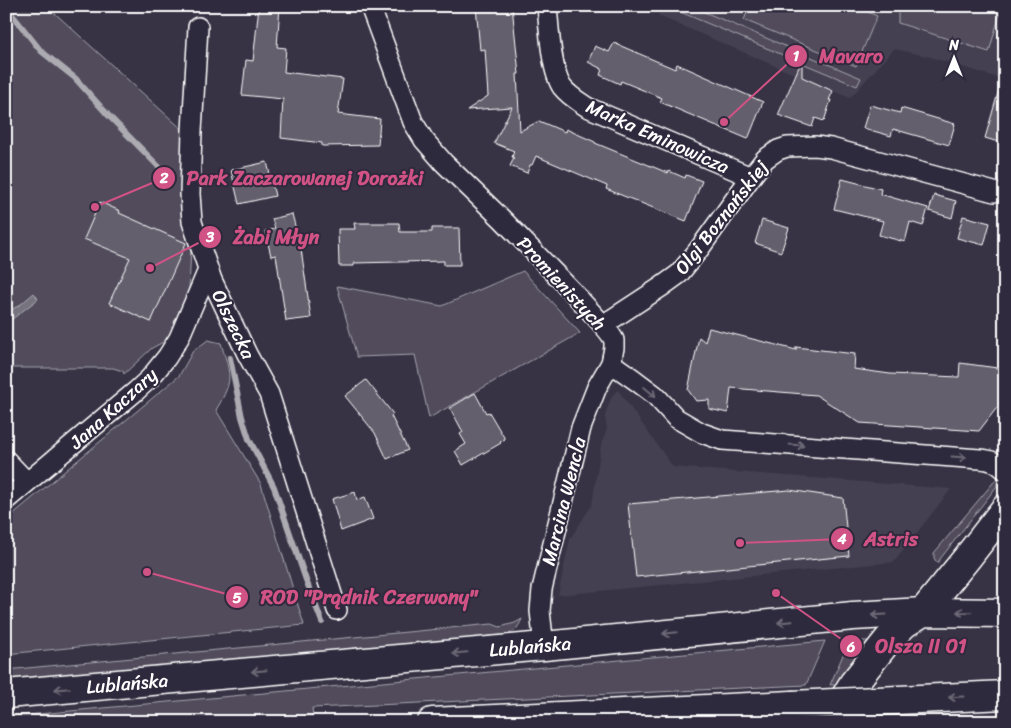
<svg xmlns="http://www.w3.org/2000/svg" width="1011" height="728" font-family="Sriracha,sans-serif">
	<rect width="100%" height="100%" fill="#373345"/>
	<filter id="ink" filterUnits="userSpaceOnUse"><feTurbulence type="fractalNoise" baseFrequency=".02" numOctaves="2"/><feDisplacementMap in="SourceGraphic" scale="10" xChannelSelector="R" yChannelSelector="G"/><feConvolveMatrix kernelMatrix="1 2 1 2 8 2 1 2 1" color-interpolation-filters="sRGB"/></filter>
	<g filter="url(#ink)">
		<!-- built -->
		<g fill="#444051">
			<path d="M658,6H1005V80L927,56L894,49L850,98L659,16Z"/>
			<path d="M618,390L673,467L951,489L894,562L558,595L570,539L592,505L601,446L607,429L605,417L606,412L612,396Z"/>
		</g>
		<!-- green -->
		<g fill="#514c5c" stroke="#a8a6ae">
			<path d="M6,6H47L184,131L191,247L189,289L180,323L165,341L152,348L124,374L123,371L113,368H6Z"/>
			<path d="M666,6H690L861,78L857,86Z"/>
			<path d="M750,6H854L877,16L856,66L744,20Z"/>
			<path d="M898,6H1002L989,52L898,23Z"/>
			<path d="M523,271L580,333L429,418L415,355L357,357L337,286L442,306Z"/>
			<path d="M208,340L221,343C224,354 229,366 229,378C229,387 221,402 216,410L261,484L304,625L6,654V520L179,376L193,351Z"/>
			<path d="M998,477L997,486L937,563L934,558V553Z"/>
			<path d="M522,619C517,630 514,633 502,636L6,682V670L492,624L500,627L515,623Z"/>
			<path d="M825,641L806,685L312,708L313,716L192,722H6V717Z"/>
			<path d="M849,641H868L870,642L842,684L830,685Z"/>
		</g>
		<!-- water -->
		<path fill="#76737f" stroke="#adabb2" d="M34,293L38,299L6,324V313L21,304Z"/>
		<g fill="none" stroke-linecap="round" stroke-linejoin="round">
			<!-- stream -->
			<g stroke="#adabb2" stroke-width="6">
				<path d="M6,7L41,51L75,78L108,115L162,170L171,182"/>
				<path d="M230,358L242,417L249,439L274,487L306,580L322,622"/>
			</g>
		</g>
		<!-- building -->
		<g fill="#635f6d" stroke="#fff">
			<path d="M259,6H280L277,47L286,48L284,72L343,79L338,114L380,119L378,145L322,146V143L281,138L283,99L242,95L246,60L253,61Z"/>
			<path d="M476,6H512L519,74H517L520,131L539,121L565,132L566,129L595,142V143L668,173L669,171L685,178L686,175L702,181L686,221L606,189L607,186L536,156L532,165H530L527,173L510,166L514,158L512,157L514,151L494,143L512,107L467,110L488,96L485,49L480,50Z"/>
			<path d="M614,43L675,69L677,64L763,102L748,139L660,102L662,98L621,81L620,84L600,75L602,69L588,62L595,46L609,52Z"/>
			<path d="M802,60V77L833,91L829,100H831L824,121L815,118L812,127L778,115Z"/>
			<path d="M1000,86L1005,87V144L985,138Z"/>
			<path d="M870,105L900,113L901,108L955,124L949,145L893,129L891,136L863,128Z"/>
			<path d="M267,162L275,196L239,204L231,170Z"/>
			<path d="M842,179L881,189L880,194L928,208L923,226L910,222L905,242L879,235L883,221L834,209Z"/>
			<path d="M934,195L956,201L952,218L929,211Z"/>
			<path d="M100,202L120,211L119,213L186,243L151,322L109,303L130,258L84,239Z"/>
			<path d="M292,214L301,249L311,318L286,321L276,255L271,256L265,231L275,229L272,219Z"/>
			<path d="M963,216L990,223L984,245L957,238Z"/>
			<path d="M762,220L789,228L781,252L755,243Z"/>
			<path d="M354,223H399L400,232H432V228H459L460,265H444V261L354,263V266H339L338,229H355Z"/>
			<path d="M709,328L796,350V347L855,354L854,369L890,374L959,377L960,363L1005,369V397L979,431L860,423L816,395L731,388L728,413L709,409V400L696,401L688,390L699,337L705,342Z"/>
			<path d="M366,380L393,414L391,416L408,450L387,459L375,433L345,396Z"/>
			<path d="M475,393L486,413L489,412L505,439L500,442L501,443L463,465L455,451L466,444L460,434L463,432L450,408Z"/>
			<path d="M789,490L843,498L849,556L636,577L628,504Z"/>
			<path d="M355,492L357,500L365,497L373,519L341,531L332,499Z"/>
		</g>
		<g fill="none" stroke-linecap="round" stroke-linejoin="round">
			<!-- street casing -->
			<g stroke="#fff" stroke-width="22">
				<g id="street">
					<path d="M370,6L413,122L424,140L444,163L502,219L571,290L603,325L611,335L614,340V348L611,363L597,387L581,428L542,589L540,611L544,646"/>
					<path d="M547,6C549,27 551,71 562,87C569,96 578,101 587,107L751,177"/>
					<path d="M198,27L192,131L190,194L192,222L212,280L247,354L269,394L337,610"/>
					<path d="M603,325L661,287L679,274L700,248L751,177L765,159L778,150L787,147L815,146L831,148L994,192"/>
					<path d="M611,363L635,380L655,395L676,418L702,433L722,440L980,459C991,460 997,462 1005,470"/>
					<path d="M6,460L27,482"/>
					<path d="M6,500L136,391L150,378L167,357L179,338L208,270"/>
				</g>
			</g>
			<!-- secondary casing -->
			<g stroke="#fff" stroke-width="31">
				<g id="secondary">
					<path d="M6,694L544,646L853,616L923,612L1005,613"/>
					<path d="M830,722L853,684L888,640L904,624L923,612L967,558L1005,509"/>
				</g>
			</g>
			<!-- primary casing -->
			<g stroke="#fff" stroke-width="31">
				<path id="primary" d="M432,722L792,705"/>
			</g>
			<!-- street -->
			<use href="#street" stroke="#2f2a3d" stroke-width="19"/>
			<!-- secondary -->
			<use href="#secondary" stroke="#2f2a3d" stroke-width="28"/>
			<!-- primary -->
			<use href="#primary" stroke="#2f2a3d" stroke-width="28"/>
			<!-- primary-bridge casing -->
			<g stroke="#fff" stroke-width="31" stroke-linecap="butt">
				<path id="primary-bridge" d="M792,705L1005,695"/>
			</g>
			<!-- primary-bridge -->
			<use href="#primary-bridge" stroke="#2f2a3d" stroke-width="28"/>
		</g>
		<!-- one-way arrows -->
		<defs><path id="oneway-shaft" d="M-6 0H5M1.5-3L5.5 0L1.5 3" fill="none" stroke-width="1.6" stroke-linecap="round" stroke-linejoin="round" transform="scale(1.25)"/></defs>
		<g stroke="#6d6a77">
			<use href="#oneway-shaft" transform="translate(650 392) rotate(40)"/>
			<use href="#oneway-shaft" transform="translate(797 445) rotate(4)"/>
			<use href="#oneway-shaft" transform="translate(959 457) rotate(4)"/>
			<use href="#oneway-shaft" transform="translate(964 612) rotate(-179)"/>
			<use href="#oneway-shaft" transform="translate(879 615) rotate(177)"/>
			<use href="#oneway-shaft" transform="translate(785 622) rotate(175)"/>
			<use href="#oneway-shaft" transform="translate(670 633) rotate(174)"/>
			<use href="#oneway-shaft" transform="translate(460 653) rotate(175)"/>
			<use href="#oneway-shaft" transform="translate(259 671) rotate(175)"/>
			<use href="#oneway-shaft" transform="translate(62 689) rotate(175)"/>
			<use href="#oneway-shaft" transform="translate(956 697) rotate(177)"/>
		</g>
	</g>
	<g text-anchor="middle" stroke-width="4" stroke-linejoin="round" paint-order="stroke">
		<!-- street labels -->
		<g font-size="19" fill="#fff" stroke="#2f2a3d">
			<text transform="translate(658 136) rotate(24)" y="7">Marka Eminowicza</text>
			<text transform="translate(721 217) rotate(-52)" y="7">Olgi Boznańskiej</text>
			<text transform="translate(562 283) rotate(47)" y="7">Promienistych</text>
			<text transform="translate(234 324) rotate(64)" y="7">Olszecka</text>
			<text transform="translate(113 408) rotate(-42)" y="7">Jana Kaczary</text>
			<text transform="translate(563 501) rotate(-76)" y="7">Marcina Wencla</text>
			<text transform="translate(530 646) rotate(-5)" y="7">Lublańska</text>
			<text transform="translate(127 683) rotate(-5)" y="7">Lublańska</text>
		</g>
	</g>
	<!-- callouts -->
	<path fill="none" stroke="#d15284" stroke-width="2" d="M724 122L796 56M95 207L164 178M150 268L210 237M740 543L842 539M147 572L237 597M776 593L851 646"/>
	<g fill="#d15284" stroke="#2f2a3d" stroke-width="2">
		<circle cx="724" cy="122" r="5"/>
		<circle cx="95" cy="207" r="5"/>
		<circle cx="150" cy="268" r="5"/>
		<circle cx="740" cy="543" r="5"/>
		<circle cx="147" cy="572" r="5"/>
		<circle cx="776" cy="593" r="5"/>
		<circle cx="796" cy="56" r="12"/>
		<circle cx="164" cy="178" r="12"/>
		<circle cx="210" cy="237" r="12"/>
		<circle cx="842" cy="539" r="12"/>
		<circle cx="237" cy="597" r="12"/>
		<circle cx="851" cy="646" r="12"/>
	</g>
	<g font-size="15" text-anchor="middle" font-weight="bold" fill="#fff">
		<text x="796" y="61">1</text>
		<text x="164" y="183">2</text>
		<text x="210" y="242">3</text>
		<text x="842" y="544">4</text>
		<text x="237" y="603">5</text>
		<text x="851" y="652">6</text>
	</g>
	<g font-size="20" text-anchor="middle" font-weight="bold" fill="#d15284" stroke="#2f2a3d" stroke-width="4" stroke-linejoin="round" paint-order="stroke">
		<text x="851" y="63">Mavaro</text>
		<text x="305" y="185">Park Zaczarowanej Dorożki</text>
		<text x="276" y="244">Żabi Młyn</text>
		<text x="891" y="546">Astris</text>
		<text x="369" y="604">ROD "Prądnik Czerwony"</text>
		<text x="921" y="653">Olsza II 01</text>
	</g>
	<!-- margin -->
	<rect width="1011" height="728" fill="none" stroke="#2f2a3d" stroke-width="25"/>
	<rect x="12" y="12" width="986" height="703" fill="none" stroke="#fff" stroke-width="2" filter="url(#ink)"/>
	<!-- north arrow -->
	<g transform="translate(954 58)" stroke="#2f2a3d" stroke-width="4" paint-order="stroke">
	<path d="M0-4L9 19L0 12L-9 19Z" fill="#ffffff"/>
	<text y="-8" font-size="14" font-weight="bold" text-anchor="middle" fill="#ffffff">N</text>
	</g>
</svg>
